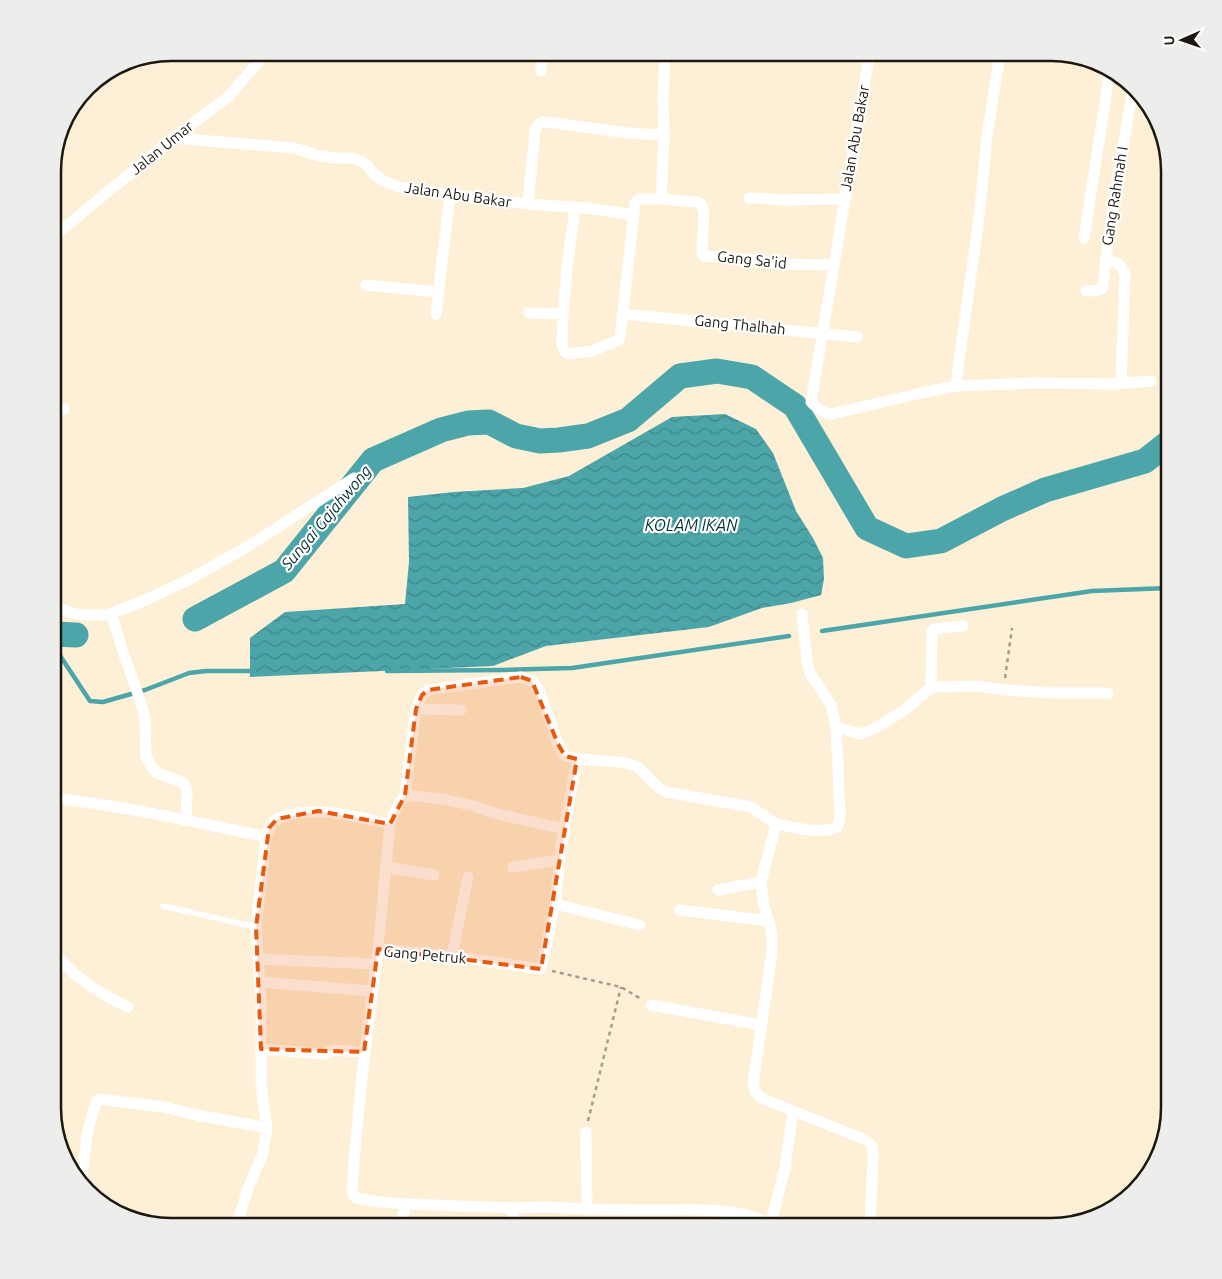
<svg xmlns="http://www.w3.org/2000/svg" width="1222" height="1279" font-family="Ubuntu,sans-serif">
	<defs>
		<pattern id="water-waves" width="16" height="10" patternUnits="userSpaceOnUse" patternTransform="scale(1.25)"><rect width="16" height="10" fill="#4ca6a9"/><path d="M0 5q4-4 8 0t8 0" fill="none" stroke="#3e8688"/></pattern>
	</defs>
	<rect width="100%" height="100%" fill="#fdf0d6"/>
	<!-- water -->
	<path fill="url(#water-waves)" d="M725,414L756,429L773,453L796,511L813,538L823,558L824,579L821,595L791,603L762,608L709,627L546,646L493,666L250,677V638L285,612L405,604L409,562L408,497L454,492L523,488L569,476L672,417Z"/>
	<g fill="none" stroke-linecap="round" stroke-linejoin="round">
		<!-- stream -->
		<g stroke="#4ca6a9" stroke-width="4.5">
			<path d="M822,631L1092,591L1169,588"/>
			<path d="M53,645L90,701L103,702L145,690L189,673L206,671H254"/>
			<path d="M387,671L502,670L572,668L789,636"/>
		</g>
		<!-- river -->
		<g stroke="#4ca6a9" stroke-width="25">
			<path d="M195,619L284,571L373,460L441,430L468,423L489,422L516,436L540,441L559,440L588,436L628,420L680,376L717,371L752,377L795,406L867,528L906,546L941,541L1002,509L1045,490L1145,461L1169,442"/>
			<path d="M53,634L76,635"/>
		</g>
		<!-- path -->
		<g stroke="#a59b88" stroke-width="2.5" stroke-dasharray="4 4" stroke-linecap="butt">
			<path d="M1005,678L1012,628"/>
			<path d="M53,691L56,688"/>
			<path d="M552,971L621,987L641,999"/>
			<path d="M588,1121L621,987"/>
		</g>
		<!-- service -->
		<path stroke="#fff" stroke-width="5.5" d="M163,906L256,927"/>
		<!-- minor -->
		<g stroke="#fff" stroke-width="11">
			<path d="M870,53L861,103L811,402C818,409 822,413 832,414L921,393L956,386"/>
			<path d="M1000,53L987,137L979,218L958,368L956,386L1035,383L1114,384L1151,381"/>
			<path d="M541,71L542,53"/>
			<path d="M173,138L294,148L316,155L335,158H352L361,161L368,166L374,174L382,180L398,187L465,197L528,204L587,208L633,215"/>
			<path d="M749,198H760L782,200L845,199"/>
			<path d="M661,199L696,202L701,204L704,212L702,251L703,254L704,256L746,259L781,264L834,265"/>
			<path d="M528,204L535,130C538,124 540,122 547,122L628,133L664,135"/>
			<path d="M575,207L567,268L563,314L562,346L565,352L569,354L592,351L619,340L620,338L635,203L639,199H661L664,135L663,101L665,53"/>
			<path d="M53,237L173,138L229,96L266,53"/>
			<path d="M1084,238L1110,70"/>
			<path d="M1106,261C1118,262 1121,263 1125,275L1121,383"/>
			<path d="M366,285L438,292"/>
			<path d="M1086,291C1092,291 1099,292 1103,287C1109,220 1122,154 1133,88"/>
			<path d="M529,313L563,314"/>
			<path d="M436,314L450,195"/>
			<path d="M622,314L857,337"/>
			<path d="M53,408L64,409"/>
			<path d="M53,607L80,615H106L141,602L190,579L247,547L354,478"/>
			<path d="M111,613L123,652L141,703L145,720L146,757L151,766L157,773L182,782L186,787L187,793L186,820"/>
			<path d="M802,614L807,661L810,673L831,705L836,727L840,815L839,823L837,827C821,835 793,827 776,824L761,882L764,906L769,921L772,936V952L753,1084L755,1091L761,1098L861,1138C873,1143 873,1146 873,1159L870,1226"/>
			<path d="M931,687L978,686L1004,690L1054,693H1108"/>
			<path d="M416,709L461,710"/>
			<path d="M836,727L860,734L874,729L906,709L931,687L932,631L934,629L963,626"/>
			<path d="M405,795L442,799L474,806L493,813L564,829"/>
			<path d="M53,798C125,806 196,822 266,837L256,927L261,1001V1085L267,1128L262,1156L249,1186L236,1226"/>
			<path d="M266,837C268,831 270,825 276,820C278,818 283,817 286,816C320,806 356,817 390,824L396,809L405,795L416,709L422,695L428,690L521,677L532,681L539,690L558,744L565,756L577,759"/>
			<path d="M386,867L434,875"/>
			<path d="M513,867L559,860"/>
			<path d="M718,890L761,882"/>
			<path d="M555,904L640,925"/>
			<path d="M680,910L769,921"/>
			<path d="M378,949L390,824"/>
			<path d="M53,954C64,961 70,971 80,978C95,990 111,999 128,1007"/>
			<path d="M452,956L468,877"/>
			<path d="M258,959L376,964"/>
			<path d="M259,982L372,991"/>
			<path d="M651,1005L761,1025"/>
			<path d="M261,1049L323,1054L334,1050L364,1052"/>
			<path d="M586,1132L587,1209L545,1207L514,1208L406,1204L379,1202L356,1198L353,1195L352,1192C357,1110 367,1030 378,949L452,956L541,969L555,904L561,846L577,759C588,760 628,761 636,766C648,774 652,786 666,792L751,807L776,824"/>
			<path d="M81,1185L87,1134L96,1101L99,1099L163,1107L197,1115L267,1128"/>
			<path d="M587,1209C613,1210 639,1210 665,1210C693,1210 748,1207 771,1226"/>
			<path d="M400,1226L406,1204"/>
			<path d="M512,1226L514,1208"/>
			<path d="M770,1226L785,1168L793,1111"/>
			<path d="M1033,1226L1101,1215"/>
		</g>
	</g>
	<!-- marked area -->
	<path fill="#e8590c" fill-opacity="0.2" stroke="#e8590c" stroke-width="4" stroke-dasharray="10 6" stroke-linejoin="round" d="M521,677L532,681L558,744L565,756L577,759L541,969L378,949L364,1052L261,1049L256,927L269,828L277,819L318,811L390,824L405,795L416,709L422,695L428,690Z"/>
	<g text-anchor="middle" stroke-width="4.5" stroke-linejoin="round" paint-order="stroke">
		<!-- street labels -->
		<g font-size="15" fill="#1c180f" stroke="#fff">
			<text transform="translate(855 138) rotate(-80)" y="5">Jalan Abu Bakar</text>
			<text transform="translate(162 148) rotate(-39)" y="5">Jalan Umar</text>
			<text transform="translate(458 195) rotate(8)" y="5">Jalan Abu Bakar</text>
			<text transform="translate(1115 196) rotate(-81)" y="5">Gang Rahmah I</text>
			<text transform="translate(752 260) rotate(6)" y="5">Gang Sa'id</text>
			<text transform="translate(740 325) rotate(6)" y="5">Gang Thalhah</text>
			<text transform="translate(425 955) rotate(5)" y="5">Gang Petruk</text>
		</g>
		<!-- water labels -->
		<g font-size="16" font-style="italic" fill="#023031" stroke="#fff">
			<text transform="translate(326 517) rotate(-50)" y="6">Sungai Gajahwong</text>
			<text x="691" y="531">KOLAM IKAN</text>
		</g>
	</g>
	<!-- crop -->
	<path d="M0 0H1222V1279H0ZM171 61H1051A110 110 0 0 1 1161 171V1108A110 110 0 0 1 1051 1218H171A110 110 0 0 1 61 1108V171A110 110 0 0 1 171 61Z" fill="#ededec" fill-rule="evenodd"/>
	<path fill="none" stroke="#1c180f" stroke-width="2.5" d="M171 61H1051A110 110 0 0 1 1161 171V1108A110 110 0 0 1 1051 1218H171A110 110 0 0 1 61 1108V171A110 110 0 0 1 171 61Z"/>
	<!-- north arrow -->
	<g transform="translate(1182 40) rotate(268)" stroke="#ffffff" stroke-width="4" paint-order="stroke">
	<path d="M0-4L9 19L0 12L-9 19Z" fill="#1c180f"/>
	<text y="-8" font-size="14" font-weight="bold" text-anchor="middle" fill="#1c180f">U</text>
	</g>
</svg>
